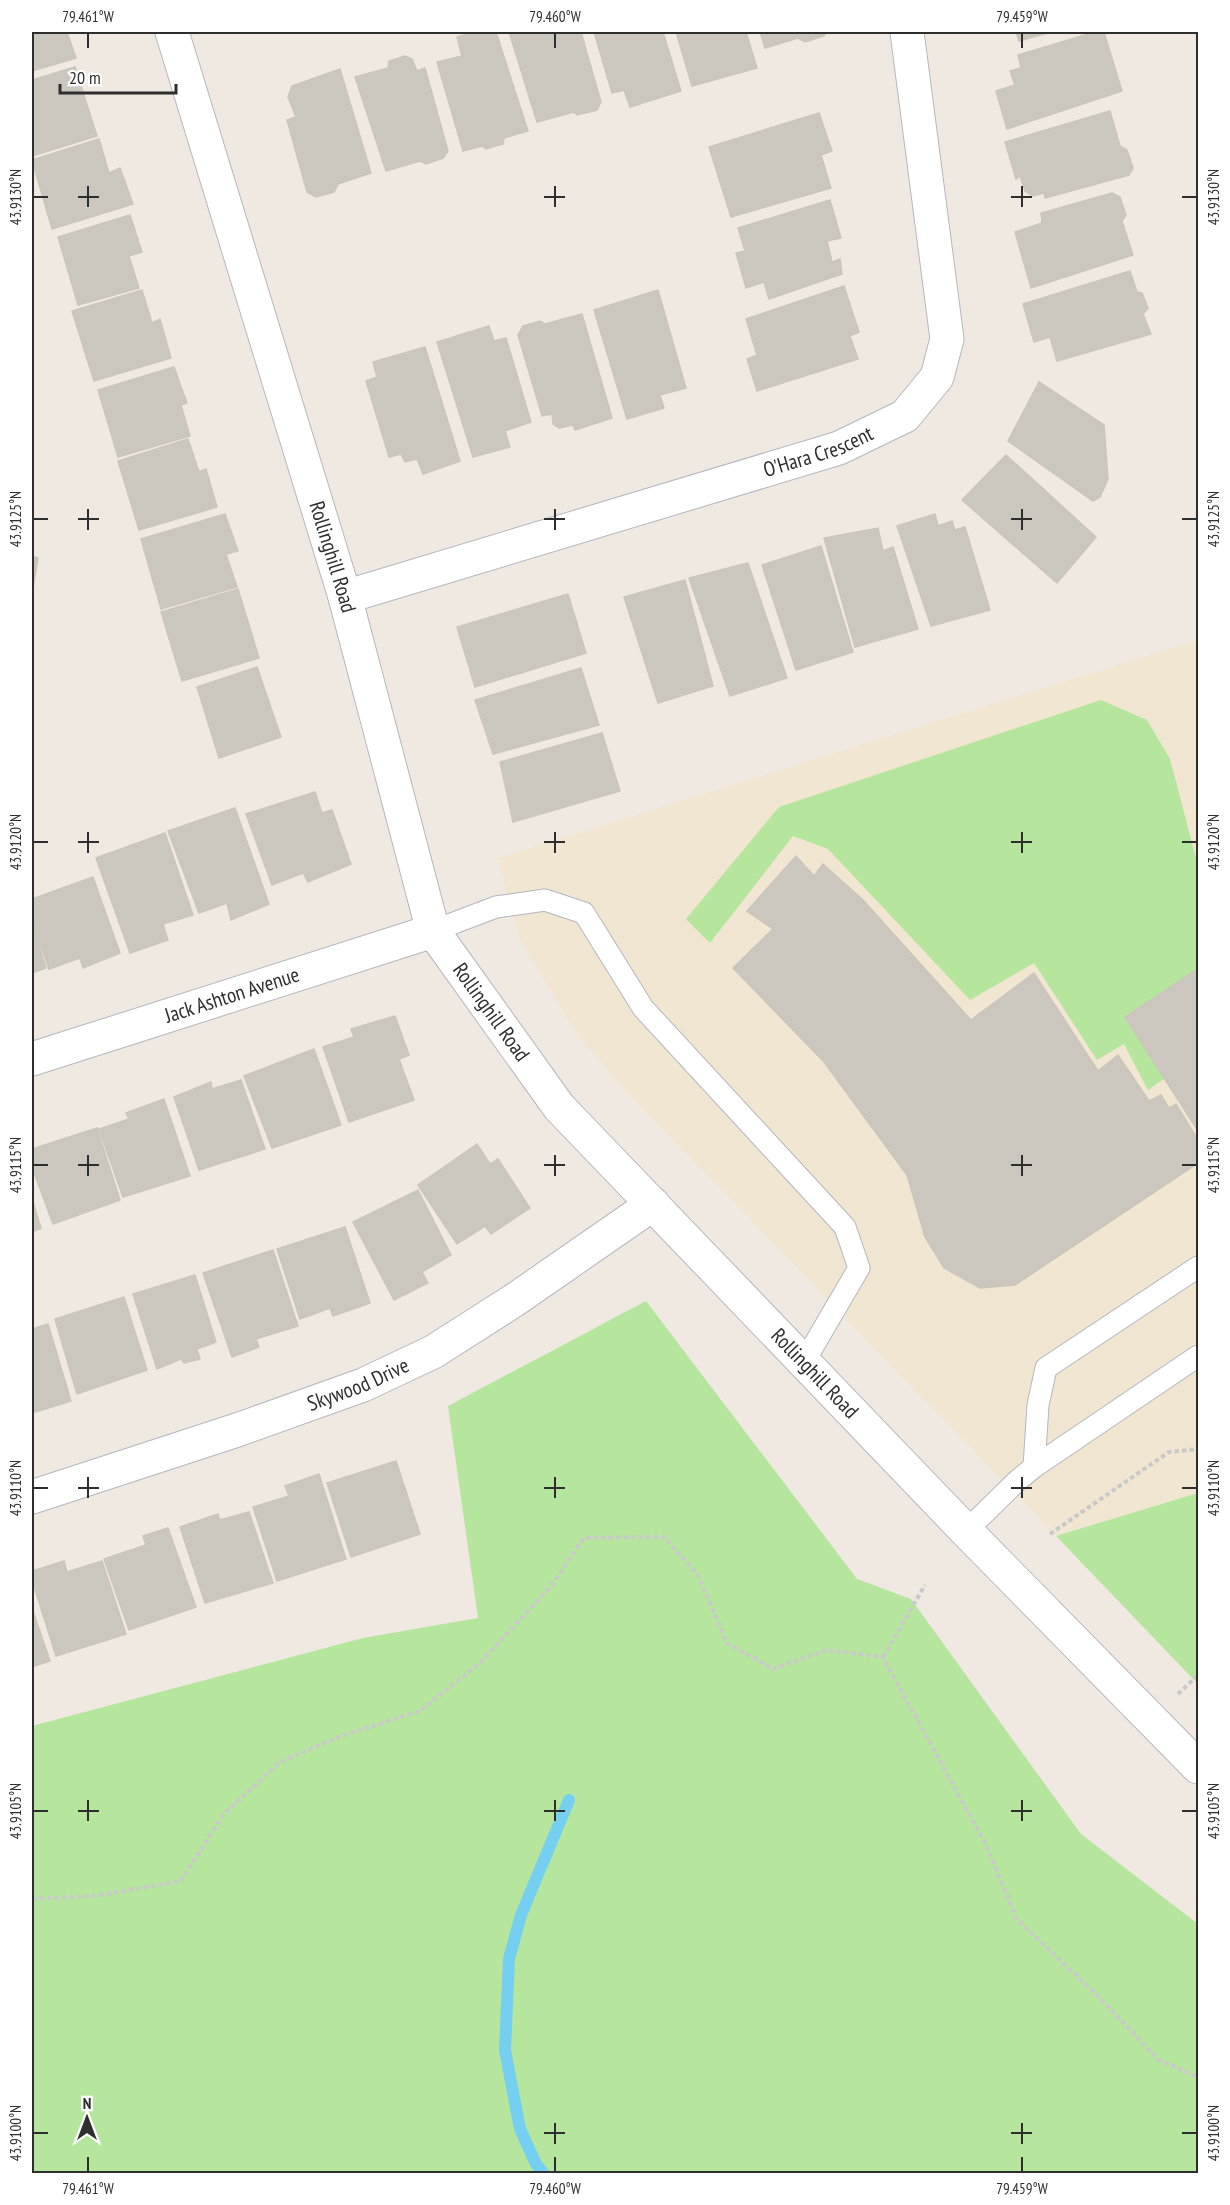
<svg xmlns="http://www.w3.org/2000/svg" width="1230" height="2205" font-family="'PT Sans Narrow',sans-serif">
	<rect width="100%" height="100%" fill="#efe9e1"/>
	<!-- education -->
	<path fill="#f0e6d1" d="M1198,640V1493L1056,1536L613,1077L571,1025L519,937L498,858Z"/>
	<!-- green -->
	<g fill="#b6e59e">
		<path d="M1196,32H1198V504L1197,463Z"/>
		<path d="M1101,700L1147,720L1170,759L1198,866V1120L1171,1074L1148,1090L1124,1044L1097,1060L1034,963L970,1000L828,849L793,836L710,943L686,919L779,807Z"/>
		<path d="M646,1301L857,1579L911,1599L1081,1834L1198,1924V2173H32V1726L363,1638L478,1618L448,1406Z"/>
		<path d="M1198,1493V1684L1056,1536Z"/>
	</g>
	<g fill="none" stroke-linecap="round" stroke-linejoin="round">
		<!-- stream -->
		<path stroke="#75cff0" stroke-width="12" d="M544,2174L536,2164L520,2129L505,2050L509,1959L521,1915L569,1800"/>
	</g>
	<!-- building -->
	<g fill="#cbc7bf" stroke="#cbc5ba" stroke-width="1.5">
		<path d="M32,32H67L76,58L32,71Z"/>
		<path d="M474,32H496L528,131L504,138L503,144L486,149L482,146L463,151L437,62L462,56L457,37Z"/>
		<path d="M509,32H581L601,102L597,110L577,115L574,112L537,122Z"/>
		<path d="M594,32H663L681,91L630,107L624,90L612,93Z"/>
		<path d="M676,32H746L757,68L692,86Z"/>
		<path d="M760,32H826L824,36L805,42L798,38L765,48Z"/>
		<path d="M1016,32H1051L1019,41Z"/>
		<path d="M1095,32H1104L1122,91L1007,129L996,91L1015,85L1010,71L1021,68L1018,55Z"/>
		<path d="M405,56L412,59L417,71L425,68L448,151L443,158L426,164L420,161L386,171L355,77L388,68L389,61Z"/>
		<path d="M75,67L97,136L32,156V80Z"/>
		<path d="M340,69L371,173L338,184L334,192L316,197L307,192L287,120L296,117L288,97L292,86Z"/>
		<path d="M1110,111L1120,146L1127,150L1133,168L1129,175L1045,198L1044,193L1033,196L1025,191L1020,176L1016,179L1005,142Z"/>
		<path d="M819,113L832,151L821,155L831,188L731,217L709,147Z"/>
		<path d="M99,139L109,173L120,168L133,204L52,229L32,160Z"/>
		<path d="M1112,193L1120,197L1126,215L1122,221L1133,255L1031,288L1015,232L1042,223L1041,213Z"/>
		<path d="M830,200L841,238L827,241L832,262L840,259L842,274L769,299L764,282L746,288L736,253L745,251L738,228Z"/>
		<path d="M130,215L142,252L129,256L139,288L78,305L58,237Z"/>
		<path d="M1130,271L1137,292L1142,293L1148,308L1143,314L1151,334L1057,361L1050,337L1034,342L1023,304Z"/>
		<path d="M844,286L859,332L850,336L858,359L757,391L747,359L757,355L746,319Z"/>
		<path d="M142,290L152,323L160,319L171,358L94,381L72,311Z"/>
		<path d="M658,290L686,388L660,395L664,408L627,419L594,310Z"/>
		<path d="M582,314L612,418L575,430L573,425L559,428L553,424L552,414L542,416L518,335L523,326L540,321L545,324Z"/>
		<path d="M489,326L494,341L506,338L531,422L505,431L510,447L473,457L437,342Z"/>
		<path d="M425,347L460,461L423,474L417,459L405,462L401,454L389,457L366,381L377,377L373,362Z"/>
		<path d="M174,367L187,403L181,405L190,436L118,457L98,390Z"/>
		<path d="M1039,382L1104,425L1108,479L1100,497L1093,501L1008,441Z"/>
		<path d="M188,439L199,472L206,469L217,507L139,530L118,461Z"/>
		<path d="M1006,455L1096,537L1057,583L962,500Z"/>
		<path d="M225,514L238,551L226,554L237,587L161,609L141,539Z"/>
		<path d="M935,514L938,526L952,521L955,530L965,527L990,610L931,626L897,526Z"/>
		<path d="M878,528L883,551L893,547L918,629L855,647L824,538Z"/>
		<path d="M821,546L853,652L796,670L762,565Z"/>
		<path d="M32,556L38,558L32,594Z"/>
		<path d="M748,563L787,678L730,696L689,578Z"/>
		<path d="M685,580L713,686L658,703L624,597Z"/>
		<path d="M238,589L259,658L182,681L161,612Z"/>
		<path d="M568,594L586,653L475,687L457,627Z"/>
		<path d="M257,667L281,737L219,758L197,687Z"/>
		<path d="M581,668L599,725L493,754L475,700Z"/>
		<path d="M602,733L620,791L513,822L500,762Z"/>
		<path d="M315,792L322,813L332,810L351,864L308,882L303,873L272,885L246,814Z"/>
		<path d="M235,808L269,904L231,920L227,903L199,913L168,831Z"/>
		<path d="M165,833L193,915L163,924L168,940L130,953L96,858Z"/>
		<path d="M796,856L814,876L823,864L863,900L971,1020L1034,973L1098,1071L1118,1055L1149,1101L1161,1095L1169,1108L1176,1104L1198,1140V1163L1015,1285L980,1288L944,1268L925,1237L907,1175L824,1062L733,968L773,929L747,911Z"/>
		<path d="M93,877L120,953L83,968L80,958L49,969L32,920V899Z"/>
		<path d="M32,922L46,968L32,973Z"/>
		<path d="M1198,969V1131L1125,1017Z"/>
		<path d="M395,1016L409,1055L399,1059L414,1100L349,1122L323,1047L354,1037L351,1029Z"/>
		<path d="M314,1049L341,1125L272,1148L244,1076Z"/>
		<path d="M241,1080L265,1149L199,1170L174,1097L211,1082L212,1089Z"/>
		<path d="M164,1099L190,1176L123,1197L99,1129L129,1119L126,1113Z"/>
		<path d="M97,1128L120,1200L53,1224L32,1167V1149Z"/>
		<path d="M477,1144L490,1164L498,1159L530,1208L491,1234L485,1226L457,1244L418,1185Z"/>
		<path d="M418,1190L451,1255L422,1272L428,1283L394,1300L353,1222Z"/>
		<path d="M32,1199L41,1228L32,1232Z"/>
		<path d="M345,1227L370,1303L333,1316L330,1308L300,1319L277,1249Z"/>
		<path d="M273,1250L298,1326L256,1339L259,1347L232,1357L203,1273Z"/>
		<path d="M195,1275L216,1342L197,1349L200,1359L184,1363L181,1359L157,1369L133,1294Z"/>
		<path d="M124,1297L147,1370L77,1394L55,1319Z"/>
		<path d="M48,1324L71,1401L32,1413V1329Z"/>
		<path d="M396,1461L420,1534L351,1557L327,1483Z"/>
		<path d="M319,1474L346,1559L277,1581L253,1507L289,1496L285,1486Z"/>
		<path d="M249,1512L273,1583L205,1603L180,1527L218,1514L220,1520Z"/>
		<path d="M168,1528L196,1607L129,1630L104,1559L146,1545L143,1536Z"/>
		<path d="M64,1561L67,1572L102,1561L126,1634L56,1656L32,1580V1571Z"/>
		<path d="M32,1608L50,1661L32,1667Z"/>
	</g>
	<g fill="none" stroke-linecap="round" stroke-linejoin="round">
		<!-- service casing -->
		<g stroke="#b4b7c1" stroke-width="23">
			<g id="service">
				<path d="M433,931L496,907L545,900L584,913L643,1008L845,1227L859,1268L804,1362"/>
				<path d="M1034,1467L1038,1405L1046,1368L1198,1267"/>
				<path d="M966,1531L1017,1481L1034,1467L1198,1356"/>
			</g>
		</g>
		<!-- minor casing -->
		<g stroke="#b4b7c1" stroke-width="35">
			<g id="minor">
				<path id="s1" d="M345,597L839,448L905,416L937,377L947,339L907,32"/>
				<path id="s2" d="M32,1059L433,931"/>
				<path id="s3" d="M32,1497L237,1430L363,1385L433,1352L513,1301L653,1204"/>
			</g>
		</g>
		<!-- tertiary casing -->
		<g stroke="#b4b7c1" stroke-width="35">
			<g id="tertiary">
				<path id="s4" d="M172,32L345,597L433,931L559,1107L966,1531L1198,1767"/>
			</g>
		</g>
		<!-- path -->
		<g stroke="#c9c9c9" stroke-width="4" stroke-dasharray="4.5 3" stroke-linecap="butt">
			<path d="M1050,1534L1169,1452L1198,1449"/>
			<path d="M883,1657L925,1585"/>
			<path d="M1178,1694L1198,1675"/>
			<path d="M32,1899L95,1896L181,1881L224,1814L280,1762L341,1736L420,1711L480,1663L552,1585L584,1538L664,1537L698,1575L727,1643L773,1669L827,1650L883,1657L985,1843L1017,1919L1099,1997L1159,2060L1198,2077"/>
		</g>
		<!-- service -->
		<use href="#service" stroke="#fff" stroke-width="21"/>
		<!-- minor -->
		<use href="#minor" stroke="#fff" stroke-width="33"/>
		<!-- tertiary -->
		<use href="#tertiary" stroke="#fff" stroke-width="33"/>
	</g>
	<!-- ticks -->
	<path fill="none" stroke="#2e2e2e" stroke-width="2" d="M88,33V48M555,33V48M1022,33V48M88,186V207M555,186V207M1022,186V207M33,197H48M78,197H99M544,197H565M1011,197H1032M1182,197H1197M88,509V530M555,509V530M1022,509V530M33,519H48M78,519H99M544,519H565M1011,519H1032M1182,519H1197M88,832V853M555,832V853M1022,832V853M33,842H48M78,842H99M544,842H565M1011,842H1032M1182,842H1197M88,1155V1176M555,1155V1176M1022,1155V1176M33,1165H48M78,1165H99M544,1165H565M1011,1165H1032M1182,1165H1197M88,1477V1498M555,1477V1498M1022,1477V1498M33,1488H48M78,1488H99M544,1488H565M1011,1488H1032M1182,1488H1197M88,1800V1821M555,1800V1821M1022,1800V1821M33,1811H48M78,1811H99M544,1811H565M1011,1811H1032M1182,1811H1197M555,2123V2144M1022,2123V2144M33,2133H48M544,2133H565M1011,2133H1032M1182,2133H1197M88,2157V2172M555,2157V2172M1022,2157V2172"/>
	<g text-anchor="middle" stroke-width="4.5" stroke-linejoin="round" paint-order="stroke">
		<!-- street labels -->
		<g font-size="21" fill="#2e2e2e" stroke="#fff">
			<text dy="7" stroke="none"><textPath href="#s1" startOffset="495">O'Hara Crescent</textPath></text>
			<text dy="7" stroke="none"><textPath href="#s4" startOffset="549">Rollinghill Road</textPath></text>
			<text dy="7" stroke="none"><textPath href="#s2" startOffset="210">Jack Ashton Avenue</textPath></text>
			<text dy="7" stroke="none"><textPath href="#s4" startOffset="1036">Rollinghill Road</textPath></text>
			<text dy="7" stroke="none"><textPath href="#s4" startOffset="1522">Rollinghill Road</textPath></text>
			<text dy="7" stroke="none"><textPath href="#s3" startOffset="345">Skywood Drive</textPath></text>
		</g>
	</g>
	<!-- border -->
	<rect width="1230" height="2205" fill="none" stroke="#ffffff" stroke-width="66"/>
	<!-- north arrow -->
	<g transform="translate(87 2118)" stroke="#ffffff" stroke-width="4.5" paint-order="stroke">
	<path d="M0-4.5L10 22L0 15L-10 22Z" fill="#2e2e2e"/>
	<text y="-9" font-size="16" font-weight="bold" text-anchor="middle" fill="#2e2e2e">N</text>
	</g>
	<!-- scale -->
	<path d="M60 84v9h116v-9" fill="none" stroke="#2e2e2e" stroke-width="3"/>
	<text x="69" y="84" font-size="18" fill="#2e2e2e" stroke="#ffffff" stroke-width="4.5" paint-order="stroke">20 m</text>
	<rect x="33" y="33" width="1164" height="2139" fill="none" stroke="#2e2e2e" stroke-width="2"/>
	<g font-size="15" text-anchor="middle" fill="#2e2e2e">
		<text x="88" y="22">79.461°W</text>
		<text x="555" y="22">79.460°W</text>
		<text x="1022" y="22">79.459°W</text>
		<text transform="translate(16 197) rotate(-90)" y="5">43.9130°N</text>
		<text transform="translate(1214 197) rotate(-90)" y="5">43.9130°N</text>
		<text transform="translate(16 519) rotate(-90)" y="5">43.9125°N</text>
		<text transform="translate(1214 519) rotate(-90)" y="5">43.9125°N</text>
		<text transform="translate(16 842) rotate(-90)" y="5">43.9120°N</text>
		<text transform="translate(1214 842) rotate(-90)" y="5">43.9120°N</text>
		<text transform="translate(16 1165) rotate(-90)" y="5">43.9115°N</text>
		<text transform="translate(1214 1165) rotate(-90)" y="5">43.9115°N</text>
		<text transform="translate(16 1488) rotate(-90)" y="5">43.9110°N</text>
		<text transform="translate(1214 1488) rotate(-90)" y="5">43.9110°N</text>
		<text transform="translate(16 1811) rotate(-90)" y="5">43.9105°N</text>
		<text transform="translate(1214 1811) rotate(-90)" y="5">43.9105°N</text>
		<text transform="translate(16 2133) rotate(-90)" y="5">43.9100°N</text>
		<text transform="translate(1214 2133) rotate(-90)" y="5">43.9100°N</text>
		<text x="88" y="2194">79.461°W</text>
		<text x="555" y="2194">79.460°W</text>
		<text x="1022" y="2194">79.459°W</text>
	</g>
</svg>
